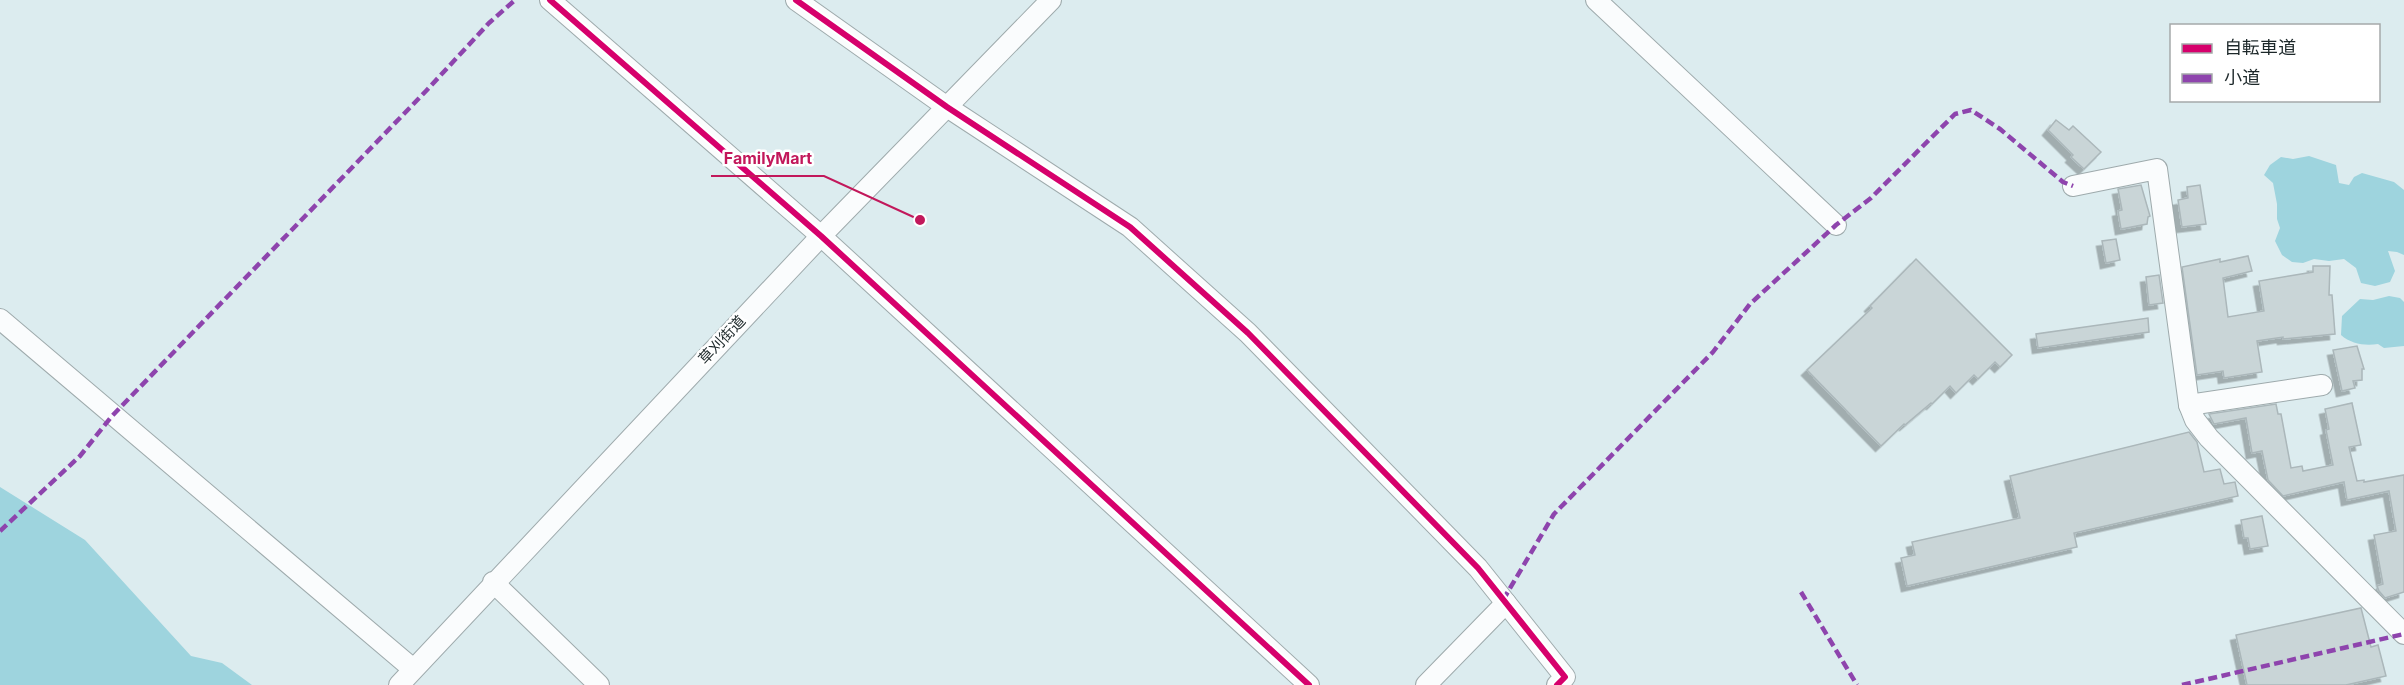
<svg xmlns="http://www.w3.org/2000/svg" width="2404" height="685" font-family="Inter,'Noto Sans JP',sans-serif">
	<defs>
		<filter id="shadow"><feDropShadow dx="-5.5" dy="5.5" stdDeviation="0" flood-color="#0004"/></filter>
	</defs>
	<rect width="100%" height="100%" fill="#dcecef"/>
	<!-- forest -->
	<g fill="#9ed4de">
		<path d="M2309,156L2336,165L2339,183L2349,185L2354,177L2362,173L2394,182L2404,190V255L2397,252L2388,251L2395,271L2390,282L2375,286L2361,283L2356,268L2344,259L2329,261L2314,259L2303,263L2292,262L2282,255L2275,241L2280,228L2277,219V204L2273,183L2264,175L2270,165L2281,157L2293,159Z"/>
		<path d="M2389,296L2400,298L2404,302V346L2384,348L2378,344C2365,346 2351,344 2341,335L2342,316L2360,299L2373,300Z"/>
		<path d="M0,487L85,540L191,656L222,663L252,685H0Z"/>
	</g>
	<!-- building -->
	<g fill="#c9d5d7" stroke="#abb7ba" stroke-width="1.5" filter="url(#shadow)">
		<path d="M2056,120L2069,130L2073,126L2101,152L2084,169L2071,157L2073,155L2048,130Z"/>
		<path d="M2141,185L2150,216L2148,217L2147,224L2121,229L2118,211L2122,210L2118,189Z"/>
		<path d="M2200,185L2206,224L2182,227L2178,200L2188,198L2187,187Z"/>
		<path d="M2116,239L2120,260L2106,263L2102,241Z"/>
		<path d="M2248,256L2252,271L2223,278L2228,317L2264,311L2259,281L2313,272V266H2330L2329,295H2332L2335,334L2283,339V337L2257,341L2262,372L2224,378L2223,371L2197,375L2182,267L2220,259V262Z"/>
		<path d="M1916,259L2012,355L2000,367L1995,362L1978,379L1974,375L1956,393L1950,386L1932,404L1931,403L1905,425L1904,424L1881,446L1807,370L1872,308L1870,306Z"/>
		<path d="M2159,275L2163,303L2149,305L2146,277Z"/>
		<path d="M2148,318L2149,332L2038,348L2036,334Z"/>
		<path d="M2357,346L2364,369H2362V380L2353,381L2355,388L2342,391L2333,350Z"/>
		<path d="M2352,403L2361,445L2349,447L2357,481L2364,480V482L2404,475V592L2385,598L2379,591L2377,586L2383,584L2374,535L2396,531L2389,491L2347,500L2344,482L2283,496L2268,480L2262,451L2252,453L2246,418L2214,424L2209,414L2276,404L2278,414H2281L2291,468L2302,466L2303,471L2333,465L2326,430L2329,429L2325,409Z"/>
		<path d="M2189,432L2197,442L2204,472L2220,469L2224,484L2235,482L2238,496L2074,533L2077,547L1907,586L1901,558L1915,555L1912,542L2020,518L2010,476Z"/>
		<path d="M2262,516L2268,546L2250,549L2248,538H2244L2241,520Z"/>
		<path d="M2361,608L2371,647L2378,645L2386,676L2346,685H2247L2236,635Z"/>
	</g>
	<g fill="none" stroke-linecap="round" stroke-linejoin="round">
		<!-- minor casing -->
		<g stroke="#9eaaac" stroke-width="22">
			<g id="minor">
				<path d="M550,0L821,236L1309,685"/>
				<path d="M796,0L947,107L1130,227L1248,333L1478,568L1565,677L1557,685"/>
				<path d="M1596,0L1836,225"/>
				<path d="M2073,186L2157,169L2189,405L2195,420L2209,438L2404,634"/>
				<path d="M0,319L413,669"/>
				<path d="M2189,405L2322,385"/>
				<path d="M493,582L599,685"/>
				<path d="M399,685L821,236L1051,0"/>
				<path d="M1426,685L1506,603"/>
			</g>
		</g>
		<!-- minor -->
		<use href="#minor" stroke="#fafcfd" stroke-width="20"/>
		<!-- quiet -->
		<g stroke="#8e44ad" stroke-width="4.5" stroke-dasharray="9 4.5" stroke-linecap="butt">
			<path d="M0,531L80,456L112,416L426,91L489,23L515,0"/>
			<path d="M1801,592L1857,685"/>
			<path d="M1503,600L1554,514L1713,352L1750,304L1836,225L1871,198L1955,114L1971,110L2000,129L2063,182L2073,186"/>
			<path d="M2182,685L2404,634"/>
		</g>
		<!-- cycleway casing -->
		<g stroke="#fff" stroke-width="10">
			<g id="cycleway">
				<path d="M550,0L821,236L1309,685"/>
				<path d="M796,0L947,107L1130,227L1248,333L1478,568L1565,677L1557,685"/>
			</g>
		</g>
		<!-- cycleway -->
		<use href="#cycleway" stroke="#d6006c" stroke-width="6"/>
	</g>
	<g text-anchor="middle" stroke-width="5" stroke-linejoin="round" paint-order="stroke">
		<!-- street labels -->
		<g font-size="15" fill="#1d282a" stroke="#fff">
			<text transform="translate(722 340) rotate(-47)" y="5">草刈街道</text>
		</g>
	</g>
	<!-- callouts -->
	<path fill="none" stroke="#c2185b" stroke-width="2" d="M920 220L824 176H711"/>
	<circle fill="#c2185b" stroke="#fff" stroke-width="2" cx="920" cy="220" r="6"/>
	<g font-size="16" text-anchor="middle" font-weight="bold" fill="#c2185b" stroke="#fff" stroke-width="5" stroke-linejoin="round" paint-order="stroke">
		<text x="768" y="164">FamilyMart</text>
	</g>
	<!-- legend -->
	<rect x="2170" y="24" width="210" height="78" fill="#ffffff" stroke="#a5a9aa" stroke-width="1.5"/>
	<rect x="2182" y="44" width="30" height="9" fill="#d6006c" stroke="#a5a9aa" stroke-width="1.5"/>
	<text x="2224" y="54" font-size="18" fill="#1d282a">自転車道</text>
	<rect x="2182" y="74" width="30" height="9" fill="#8e44ad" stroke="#a5a9aa" stroke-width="1.5"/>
	<text x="2224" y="84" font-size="18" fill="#1d282a">小道</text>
</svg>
